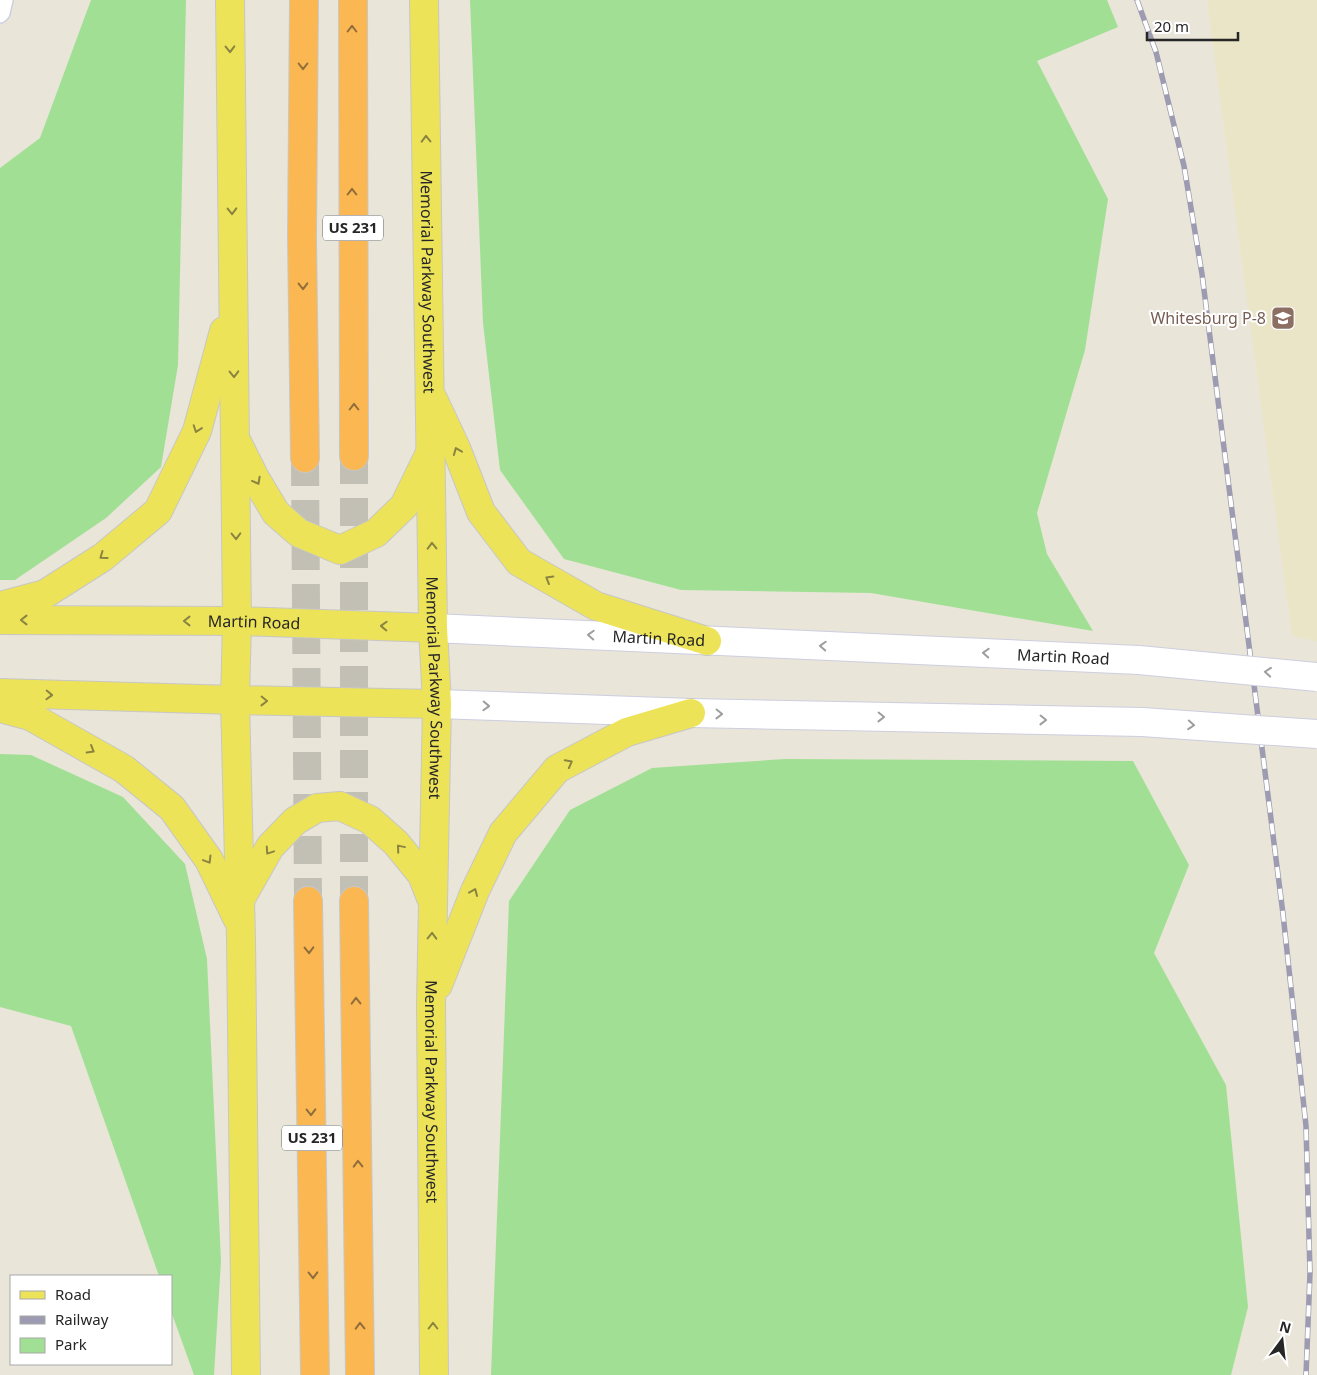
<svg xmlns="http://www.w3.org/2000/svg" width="1317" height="1375" font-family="'Noto Sans',sans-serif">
	<rect width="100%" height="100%" fill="#e9e5d8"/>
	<!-- education -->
	<path fill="#ebe5c7" d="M1207,0H1317V641L1292,636Z"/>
	<!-- green -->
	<g fill="#a1e094">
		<path d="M91,0H186L178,365L161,467L106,518L15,580H0V168L40,138Z"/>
		<path d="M470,0H1107L1118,27L1037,61L1108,199L1085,350L1037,513L1047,554L1093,631L871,593L681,590L564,559L500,470L483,323Z"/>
		<path d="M0,754L31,755L123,797L185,864L207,959L221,1261L214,1375H194L171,1311V1276H159L71,1026L0,1007Z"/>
		<path d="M785,759L1133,761L1189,865L1154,953L1226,1085L1248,1307L1231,1375H491L509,901L570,810L652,768Z"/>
	</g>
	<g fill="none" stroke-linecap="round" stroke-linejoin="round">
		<!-- motorway-tunnel -->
		<g stroke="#c2bfb4" stroke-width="28" stroke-dasharray="28 14" stroke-linecap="butt">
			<path d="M354,456V901"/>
			<path d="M305,458L308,901"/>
		</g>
		<!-- service casing -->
		<g stroke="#cdcee0" stroke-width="18">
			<path id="service" d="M0,15L2,13L5,0"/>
		</g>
		<!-- secondary casing -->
		<g stroke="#cdcee0" stroke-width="30">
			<g id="secondary">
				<path id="s1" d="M433,628L1139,660"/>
				<path d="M437,704L691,713L1142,722"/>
			</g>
		</g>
		<!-- primary casing -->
		<g stroke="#c7c7c7" stroke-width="30">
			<g id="primary">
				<path d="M230,0L237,621L235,700L241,939L246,1375"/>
				<path id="s2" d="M424,0L433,628L437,704L431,1003L434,1375"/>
				<path d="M433,399L456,448L481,512L519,562L596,606L707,641"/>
				<path d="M238,444L255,478L276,513L299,533L340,550L376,533L404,506L428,457"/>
				<path d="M0,606L45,594L103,557L158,511L197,431L224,331"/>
				<path id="s3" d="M0,620L237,621L433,628"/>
				<path d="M0,693L235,700L437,704"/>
				<path d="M0,708L30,716L124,769L172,808L209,860L237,918"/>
				<path d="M240,900L270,847L295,821L317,808L340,806L370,820L396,843L422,875L431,898"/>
				<path d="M438,985L475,891L503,833L557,769L627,732L691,713"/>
			</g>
		</g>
		<!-- motorway casing -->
		<g stroke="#c7c7c7" stroke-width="30">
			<g id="motorway">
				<path d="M304,0L302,237L305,458"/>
				<path d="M353,0L354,456"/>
				<path d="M308,901L315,1375"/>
				<path d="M354,901L360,1375"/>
			</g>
		</g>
		<!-- service -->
		<use href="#service" stroke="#fff" stroke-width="15"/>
		<!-- secondary -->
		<use href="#secondary" stroke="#fff" stroke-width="28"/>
		<!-- primary -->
		<use href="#primary" stroke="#ede359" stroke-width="28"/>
		<!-- motorway -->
		<use href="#motorway" stroke="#fbb751" stroke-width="28"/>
		<!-- rail casing -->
		<g stroke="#9c9bb1" stroke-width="5.5">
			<path id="rail" d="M1137,0L1156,52L1184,166L1202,274L1283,914L1306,1126L1310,1273L1306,1375"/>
		</g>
		<!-- rail -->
		<use href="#rail" stroke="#fff" stroke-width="4" stroke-dasharray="11" stroke-linecap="butt"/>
		<!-- secondary-bridge casing -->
		<g stroke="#cdcee0" stroke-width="30" stroke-linecap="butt">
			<g id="secondary-bridge">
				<path d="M1139,660L1317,677"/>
				<path d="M1142,722L1317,734"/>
			</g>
		</g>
		<!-- secondary-bridge -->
		<use href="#secondary-bridge" stroke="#fff" stroke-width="28"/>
	</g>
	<!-- one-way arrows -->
	<defs><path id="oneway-chevron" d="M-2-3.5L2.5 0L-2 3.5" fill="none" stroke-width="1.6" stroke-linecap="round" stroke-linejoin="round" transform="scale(1.25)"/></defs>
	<g stroke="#906e3c">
		<use href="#oneway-chevron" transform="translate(352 29) rotate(-90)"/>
		<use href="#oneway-chevron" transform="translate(303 66) rotate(90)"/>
		<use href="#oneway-chevron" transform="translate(352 192) rotate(-90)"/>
		<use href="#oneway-chevron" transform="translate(303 286) rotate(89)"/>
		<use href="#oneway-chevron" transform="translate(354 407) rotate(-90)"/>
		<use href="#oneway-chevron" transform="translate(309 950) rotate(89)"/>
		<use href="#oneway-chevron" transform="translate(356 1001) rotate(-91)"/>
		<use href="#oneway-chevron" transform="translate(311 1112) rotate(89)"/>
		<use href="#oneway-chevron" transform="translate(358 1164) rotate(-91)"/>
		<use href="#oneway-chevron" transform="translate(313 1275) rotate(89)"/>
		<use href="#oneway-chevron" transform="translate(360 1326) rotate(-91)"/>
	</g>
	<g stroke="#8a8440">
		<use href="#oneway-chevron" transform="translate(230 49) rotate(89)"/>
		<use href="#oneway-chevron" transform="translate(426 139) rotate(-91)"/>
		<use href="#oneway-chevron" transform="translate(232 211) rotate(89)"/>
		<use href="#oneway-chevron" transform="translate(234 374) rotate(89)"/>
		<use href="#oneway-chevron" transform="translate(197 429) rotate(109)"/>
		<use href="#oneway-chevron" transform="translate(457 451) rotate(-112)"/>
		<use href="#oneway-chevron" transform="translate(257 481) rotate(61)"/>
		<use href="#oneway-chevron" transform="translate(236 536) rotate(89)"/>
		<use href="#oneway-chevron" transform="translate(432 546) rotate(-91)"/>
		<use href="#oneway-chevron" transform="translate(103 556) rotate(144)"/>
		<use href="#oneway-chevron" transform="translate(549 579) rotate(-150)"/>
		<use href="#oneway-chevron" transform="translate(24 620) rotate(-180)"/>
		<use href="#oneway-chevron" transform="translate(187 621) rotate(-180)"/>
		<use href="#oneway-chevron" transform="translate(384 626) rotate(-178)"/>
		<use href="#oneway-chevron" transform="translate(49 695) rotate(2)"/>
		<use href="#oneway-chevron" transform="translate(264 701) rotate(1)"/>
		<use href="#oneway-chevron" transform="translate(91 750) rotate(30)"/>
		<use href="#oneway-chevron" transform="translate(569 763) rotate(-28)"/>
		<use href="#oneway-chevron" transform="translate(400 848) rotate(-130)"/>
		<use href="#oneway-chevron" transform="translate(269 851) rotate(124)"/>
		<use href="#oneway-chevron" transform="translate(208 860) rotate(59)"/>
		<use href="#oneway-chevron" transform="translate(474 892) rotate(-67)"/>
		<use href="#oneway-chevron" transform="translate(432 936) rotate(-89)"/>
		<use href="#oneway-chevron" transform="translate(433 1326) rotate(-90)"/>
	</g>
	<g stroke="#9d9d9d">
		<use href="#oneway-chevron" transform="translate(591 635) rotate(-177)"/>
		<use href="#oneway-chevron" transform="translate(823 646) rotate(-177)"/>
		<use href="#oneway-chevron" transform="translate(986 653) rotate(-177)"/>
		<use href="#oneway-chevron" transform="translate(1268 672) rotate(-175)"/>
		<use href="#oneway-chevron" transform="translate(486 706) rotate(2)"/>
		<use href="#oneway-chevron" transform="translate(719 714) rotate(1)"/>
		<use href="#oneway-chevron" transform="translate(881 717) rotate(1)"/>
		<use href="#oneway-chevron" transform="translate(1043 720) rotate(1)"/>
		<use href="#oneway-chevron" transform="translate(1191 725) rotate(4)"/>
	</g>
	<!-- icons -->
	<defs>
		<g id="school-square" transform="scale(1.25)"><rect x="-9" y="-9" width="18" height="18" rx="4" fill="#8d6e63" stroke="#fff"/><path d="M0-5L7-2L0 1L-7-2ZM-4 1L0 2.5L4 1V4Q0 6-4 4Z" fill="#fff"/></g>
	</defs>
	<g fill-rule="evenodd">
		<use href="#school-square" x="1283" y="318"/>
	</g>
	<g text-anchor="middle" stroke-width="4" stroke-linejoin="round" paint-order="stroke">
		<!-- shield labels -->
		<g fill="#fff" stroke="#676767" stroke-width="1">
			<rect x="323" y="215.5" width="60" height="25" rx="4"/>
			<rect x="282" y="1125.5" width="60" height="25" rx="4"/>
		</g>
		<g font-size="15" font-weight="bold" fill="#262626">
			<text x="353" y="233">US 231</text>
			<text x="312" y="1143">US 231</text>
		</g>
		<!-- street labels -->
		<g font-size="16" fill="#262626" stroke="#fff">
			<text dy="6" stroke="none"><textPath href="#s2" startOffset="282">Memorial Parkway Southwest</textPath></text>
			<text dy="6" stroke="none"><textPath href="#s3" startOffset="254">Martin Road</textPath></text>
			<text dy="6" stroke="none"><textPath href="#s1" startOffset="226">Martin Road</textPath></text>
			<text dy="6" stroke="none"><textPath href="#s1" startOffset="631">Martin Road</textPath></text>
			<text dy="6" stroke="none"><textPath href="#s2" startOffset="688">Memorial Parkway Southwest</textPath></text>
			<text dy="6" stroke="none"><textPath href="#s2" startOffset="1092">Memorial Parkway Southwest</textPath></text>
		</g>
		<!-- education labels -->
		<g font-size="16" fill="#785e54" stroke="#fff" text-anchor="end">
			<text x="1266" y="324">Whitesburg P-8</text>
		</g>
	</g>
	<!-- legend -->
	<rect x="10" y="1275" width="162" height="90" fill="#ffffff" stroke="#a8a8a8"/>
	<rect x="20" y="1291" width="25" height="8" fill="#ede359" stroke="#a8a8a8"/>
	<text x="55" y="1300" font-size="15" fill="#262626">Road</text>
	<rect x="20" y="1316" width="25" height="8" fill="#9c9bb1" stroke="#a8a8a8"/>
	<text x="55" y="1325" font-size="15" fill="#262626">Railway</text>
	<rect x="20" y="1338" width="25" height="15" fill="#a1e094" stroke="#a8a8a8"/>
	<text x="55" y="1350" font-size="15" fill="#262626">Park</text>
	<!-- north arrow -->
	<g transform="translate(1282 1340) rotate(15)" stroke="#ffffff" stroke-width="4" paint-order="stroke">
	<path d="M0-4L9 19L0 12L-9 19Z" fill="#262626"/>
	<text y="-8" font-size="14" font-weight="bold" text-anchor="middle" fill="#262626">N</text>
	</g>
	<!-- scale -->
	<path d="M1147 32v8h91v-8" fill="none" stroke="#262626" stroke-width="2.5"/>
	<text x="1154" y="32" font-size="15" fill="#262626" stroke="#ffffff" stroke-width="4" paint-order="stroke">20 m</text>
</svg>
